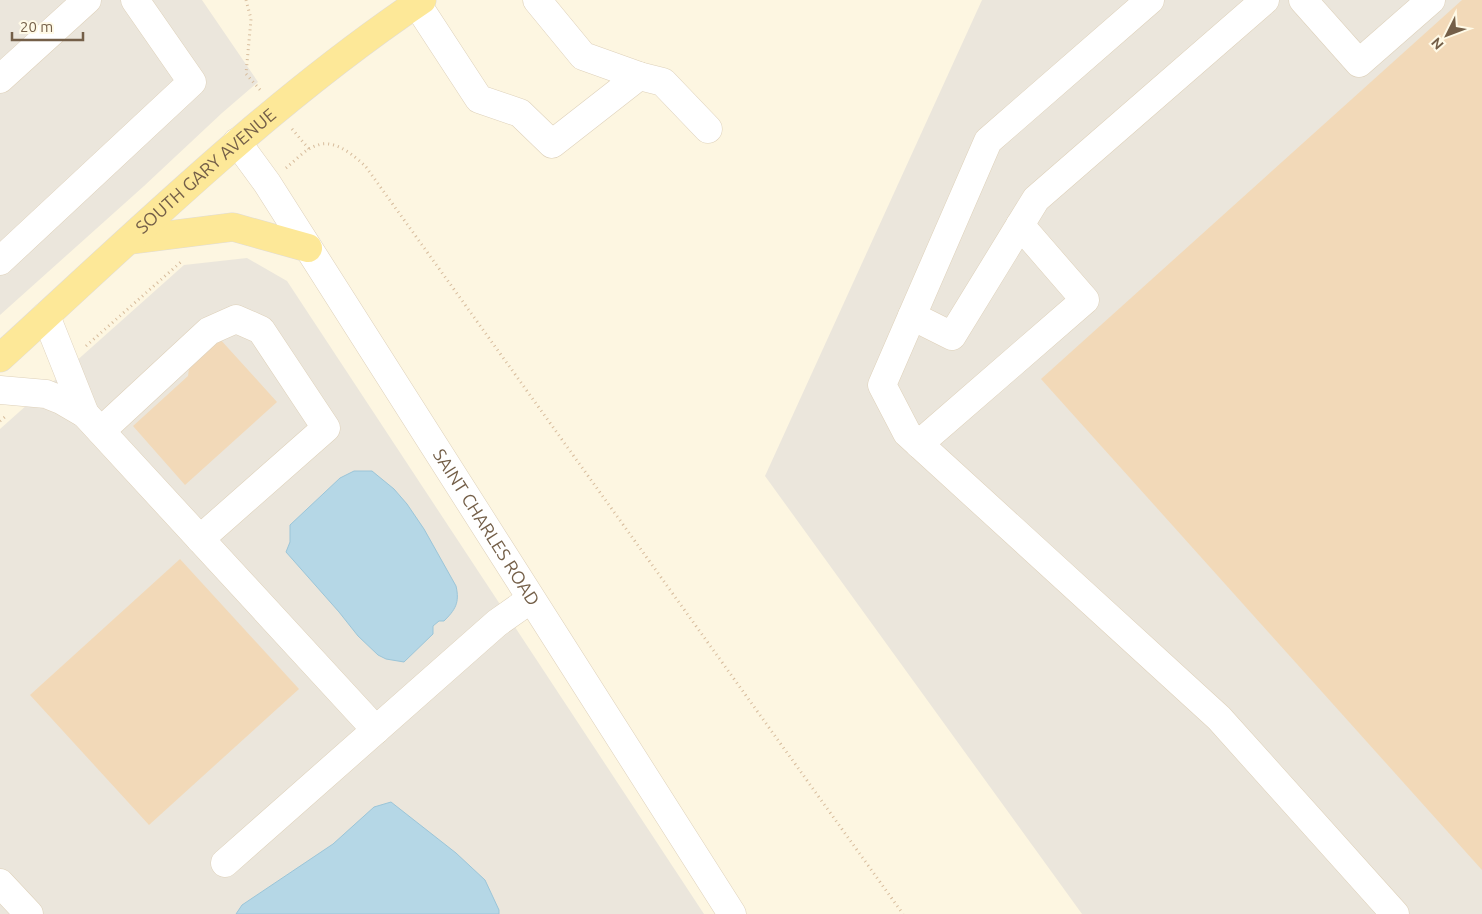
<svg xmlns="http://www.w3.org/2000/svg" width="1482" height="914" font-family="Ubuntu,sans-serif">
	<rect width="100%" height="100%" fill="#fdf6e1"/>
	<!-- industrial -->
	<g fill="#ebe6dc">
		<path d="M0,0H202L258,82L222,113L144,186L0,315Z"/>
		<path d="M982,0H1482V914H1082L765,476Z"/>
		<path d="M247,258L287,281L704,914H0V429L184,265Z"/>
	</g>
	<!-- water -->
	<g fill="#b5d7e6" stroke="#9bc5d8">
		<path d="M354,471H372L394,489L407,504L424,529L456,586C460,603 455,610 444,621H439L433,626V634L404,662L386,659L378,655L358,636L339,612L286,552L290,542V525L340,478Z"/>
		<path d="M391,802L456,853L485,880L499,910V914H236L242,905L333,844L374,807Z"/>
	</g>
	<!-- building -->
	<g fill="#f2d9b8">
		<path d="M1462,0H1482V870L1041,379Z"/>
		<path d="M219,338L277,402L185,485L133,426L188,376L189,368Z"/>
		<path d="M180,559L299,689L149,825L30,695Z"/>
	</g>
	<g fill="none" stroke-linecap="round" stroke-linejoin="round">
		<!-- minor casing -->
		<g stroke="#ded1ba" stroke-width="29">
			<g id="minor">
				<path d="M1150,0L988,141L882,385L907,433L1219,718L1395,914"/>
				<path d="M1303,0L1359,63L1431,0"/>
				<path d="M417,4L479,99L520,113L552,144L639,76L583,56L537,0"/>
				<path d="M639,76L663,82L708,129"/>
				<path d="M0,79L87,0"/>
				<path id="s1" d="M237,142L267,183L732,914"/>
				<path d="M0,261L192,82L135,0"/>
				<path d="M46,316L85,414"/>
				<path d="M912,316L952,336L1036,199L1265,0"/>
				<path d="M0,390L46,394L61,400L85,414L376,730"/>
				<path d="M101,431L209,331L236,319L261,330L326,428L200,539"/>
				<path d="M919,444L1085,300L1020,225"/>
				<path d="M225,863L497,623L531,599"/>
				<path d="M0,883L29,914"/>
			</g>
		</g>
		<!-- major casing -->
		<g stroke="#e0dcd7" stroke-width="29">
			<g id="major">
				<path d="M130,240L233,227L308,248"/>
				<path id="s2" d="M0,358C136,234 269,103 422,0"/>
			</g>
		</g>
		<!-- path -->
		<g stroke="#d7bc9c" stroke-width="3" stroke-dasharray="1 4" stroke-linecap="butt">
			<path d="M246,0L251,19L246,74L261,91"/>
			<path d="M292,129L309,149"/>
			<path d="M286,168C296,160 306,148 318,145C335,139 355,156 366,167L903,914"/>
			<path d="M86,346L182,261"/>
			<path d="M0,421L6,416"/>
		</g>
		<!-- minor -->
		<use href="#minor" stroke="#fff" stroke-width="28"/>
		<!-- major -->
		<use href="#major" stroke="#fde898" stroke-width="28"/>
	</g>
	<g text-anchor="middle" stroke-width="4" stroke-linejoin="round" paint-order="stroke">
		<!-- street labels -->
		<g font-size="18" fill="#745f48" stroke="#fffae7">
			<text dy="6" stroke="none"><textPath href="#s2" startOffset="278">SOUTH GARY AVENUE</textPath></text>
			<text dy="6" stroke="none"><textPath href="#s1" startOffset="459">SAINT CHARLES ROAD</textPath></text>
		</g>
	</g>
	<!-- north arrow -->
	<g transform="translate(1447 35) rotate(228)" stroke="#fffae7" stroke-width="4" paint-order="stroke">
	<path d="M0-4L9 19L0 12L-9 19Z" fill="#745f48"/>
	<text y="-8" font-size="14" font-weight="bold" text-anchor="middle" fill="#745f48">N</text>
	</g>
	<!-- scale -->
	<path d="M12 32v8h71v-8" fill="none" stroke="#745f48" stroke-width="2.5"/>
	<text x="20" y="32" font-size="15" fill="#745f48" stroke="#fffae7" stroke-width="4" paint-order="stroke">20 m</text>
</svg>
